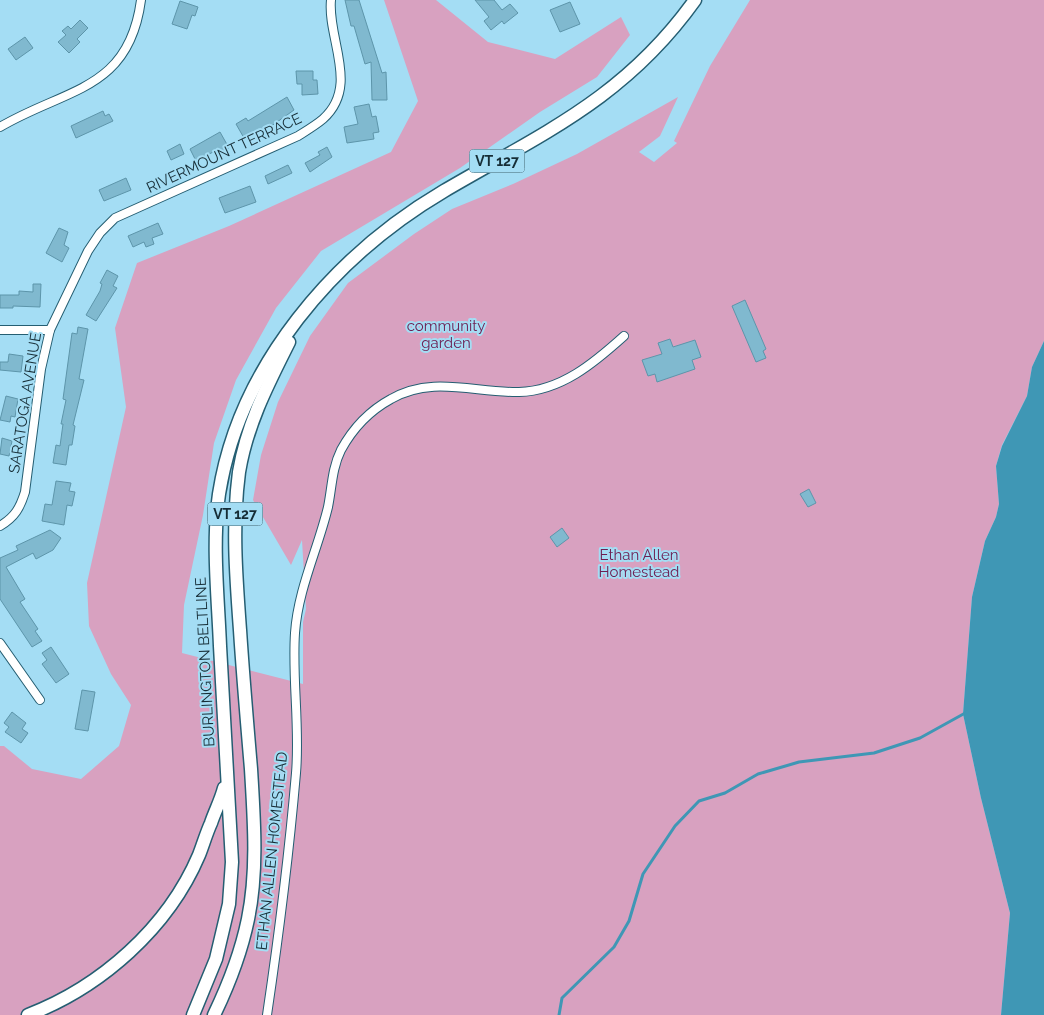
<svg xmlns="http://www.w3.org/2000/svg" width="1044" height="1015" font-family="Raleway,sans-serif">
	<rect width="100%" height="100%" fill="#a4ddf4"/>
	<!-- green -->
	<path fill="#d8a1c0" d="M384,0H436L488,42L555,59L621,17L630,35L597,77L540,112L460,168L321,251L276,308L236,380L214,443L203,515L184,605L182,653L303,684V622L306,609L302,540L291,565L253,500L261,455L278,402L310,336L348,283L414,234L452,209L513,184L577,154L678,97L660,136L639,152L654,162L677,143L674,141L710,66L750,0H1044V341L1032,367L1027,396L1002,445L996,466L999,504L996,517L985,541L972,597L963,714L981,798L1010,913L1001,1015H0V746H4L32,769L81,779L119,746L131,705L111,674L89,626L87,583L126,407L115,328L137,263L229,226L391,152L418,101Z"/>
	<!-- water -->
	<path fill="#3f97b5" d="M1044,341V1015H1001L1010,913L981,798L963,714L972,597L985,541L996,517L999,504L996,466L1002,446L1027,396L1032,367Z"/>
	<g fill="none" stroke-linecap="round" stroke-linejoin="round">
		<!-- stream -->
		<path stroke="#3f97b5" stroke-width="3" d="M559,1015L562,998L614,947L629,921L643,874L675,826L699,801L725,793L758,774L799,762L874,753L920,738L967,712"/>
	</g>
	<!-- building -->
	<g fill="#80b9cf" stroke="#5d95aa">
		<path d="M345,0H359L382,73L386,72L387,100H372L371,62L365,64L354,26H351Z"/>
		<path d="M475,0H494L502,10L510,4L518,13L504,24L502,21L491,30L484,21L489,17Z"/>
		<path d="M180,1L198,7L195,16L192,15L187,29L172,24Z"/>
		<path d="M570,2L580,24L560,32L550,10Z"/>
		<path d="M80,20L88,28L77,39L80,42L69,53L58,42L66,35L62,31L68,26L71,29Z"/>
		<path d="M25,37L33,48L16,60L8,49Z"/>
		<path d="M296,71H313V80H317L318,94L302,95V84H297Z"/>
		<path d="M287,97L294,110L270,127L244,138L236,124L246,118L248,121Z"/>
		<path d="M369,104L372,117L376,116L379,132L373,133L374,139L347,143L344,127L358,124L354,107Z"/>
		<path d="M103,111L105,116L109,114L113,121L76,138L71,126Z"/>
		<path d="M220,132L229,148L217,155L215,151L196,161L190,149Z"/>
		<path d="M180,144L184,154L171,160L167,151Z"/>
		<path d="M327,147L332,157L310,172L305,163L320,155L318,152Z"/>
		<path d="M288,165L292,173L268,184L265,176Z"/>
		<path d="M126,178L131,190L104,201L99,190Z"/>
		<path d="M250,186L256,202L225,213L219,198Z"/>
		<path d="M158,223L163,234L152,238L154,244L146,247L144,242L133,247L128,236Z"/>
		<path d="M59,228L68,232L64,245L69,248L62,262L46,253Z"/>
		<path d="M107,270L118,276L113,286L117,288L96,321L86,315L100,291L102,284L100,283Z"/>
		<path d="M33,284H41L40,307L13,306V308H0V295H19V291L33,292Z"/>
		<path d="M745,300L766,349L763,351L766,358L756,362L732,306Z"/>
		<path d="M78,327L88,329L79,379L84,380L73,425L75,426L72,445H69L66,465L53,463L56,445L60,446L63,424H61L66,400L63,399L72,333L77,334Z"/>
		<path d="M670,339L673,347L695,340L701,357L692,360L695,369L657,382L655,374L648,376L642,360L662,354L658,343Z"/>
		<path d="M9,354L23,356L21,372L0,370V362H8Z"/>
		<path d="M6,396L18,399L15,417L11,416L10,422L0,420Z"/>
		<path d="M2,438L12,441L9,456L0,454Z"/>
		<path d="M56,481L71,483L69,491L75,492L72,506L67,505L64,525L42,521L45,504L52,505Z"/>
		<path d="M809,489L816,503L808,507L800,494Z"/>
		<path d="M562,528L569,538L557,547L550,537Z"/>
		<path d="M50,530L61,538L53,550L36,559L33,553L6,567L25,599L20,602L38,629L35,631L42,641L32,647L0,599V558L18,550L16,546Z"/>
		<path d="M51,647L69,674L56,683L42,664L47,660L42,653Z"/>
		<path d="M82,690L95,692L88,731L75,729Z"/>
		<path d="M12,712L26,723L22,729L28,733L21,743L5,732L9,727L4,723Z"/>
	</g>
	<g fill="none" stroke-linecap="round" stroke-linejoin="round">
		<!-- street casing -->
		<g stroke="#255e72" stroke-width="10">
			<g id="street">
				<path d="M0,127C66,88 129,91 141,0"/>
				<path d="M0,330H50"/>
				<path d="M0,526C15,517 20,508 25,492L41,369L50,330L88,251L100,233L115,218L298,136C306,131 316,125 323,119C360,86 327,39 331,0"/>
				<path d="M0,643L40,700"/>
				<path d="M267,1015C279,934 289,854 296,773C300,727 292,679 295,633C298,589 318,549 328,507C332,487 332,468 341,450C353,428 369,411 391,399C432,375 475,393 519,392C561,391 594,363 624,336"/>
			</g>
		</g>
		<!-- primary casing -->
		<g stroke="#255e72" stroke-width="15">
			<g id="primary">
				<path d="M28,1015C101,987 168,928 199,855C203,845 206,834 211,823C215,811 221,800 224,788"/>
				<path d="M193,1015L216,959L229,904L232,862C228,790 224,718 220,646C218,596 212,544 219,494C239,366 334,256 444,191C543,133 625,98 695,0"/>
				<path d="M214,1015C229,984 241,953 248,919C258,870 254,819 251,769C247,722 243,676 240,630C236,576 232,525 239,472C247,424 268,384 289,342"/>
			</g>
		</g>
		<!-- street -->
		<use href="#street" stroke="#fff" stroke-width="8"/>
		<!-- primary -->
		<use href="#primary" stroke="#fff" stroke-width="12"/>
	</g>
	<g text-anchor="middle" stroke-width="4" stroke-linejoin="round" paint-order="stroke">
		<!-- shield labels -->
		<g fill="#a4ddf4" stroke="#41626f" stroke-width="1">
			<rect x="469.5" y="149.5" width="55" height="23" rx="4"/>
			<rect x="207.5" y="502.5" width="55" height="23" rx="4"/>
		</g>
		<g font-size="14" font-weight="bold" fill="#162d36">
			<text x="497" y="166">VT 127</text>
			<text x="235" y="519">VT 127</text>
		</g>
		<!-- street labels -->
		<g font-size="15" fill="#162d36" stroke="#a4ddf4">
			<text transform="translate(224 153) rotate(-25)" y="5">RIVERMOUNT TERRACE</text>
			<text transform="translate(25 403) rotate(-81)" y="5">SARATOGA AVENUE</text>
			<text transform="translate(205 662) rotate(-93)" y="5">BURLINGTON BELTLINE</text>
			<text transform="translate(272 851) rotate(-84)" y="5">ETHAN ALLEN HOMESTEAD</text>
		</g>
		<!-- park labels -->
		<g font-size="15" fill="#6e2053" stroke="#a4ddf4">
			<text x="446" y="331">community<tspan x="446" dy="17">garden</tspan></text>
			<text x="639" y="560">Ethan Allen<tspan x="639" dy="17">Homestead</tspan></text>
		</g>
	</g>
</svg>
